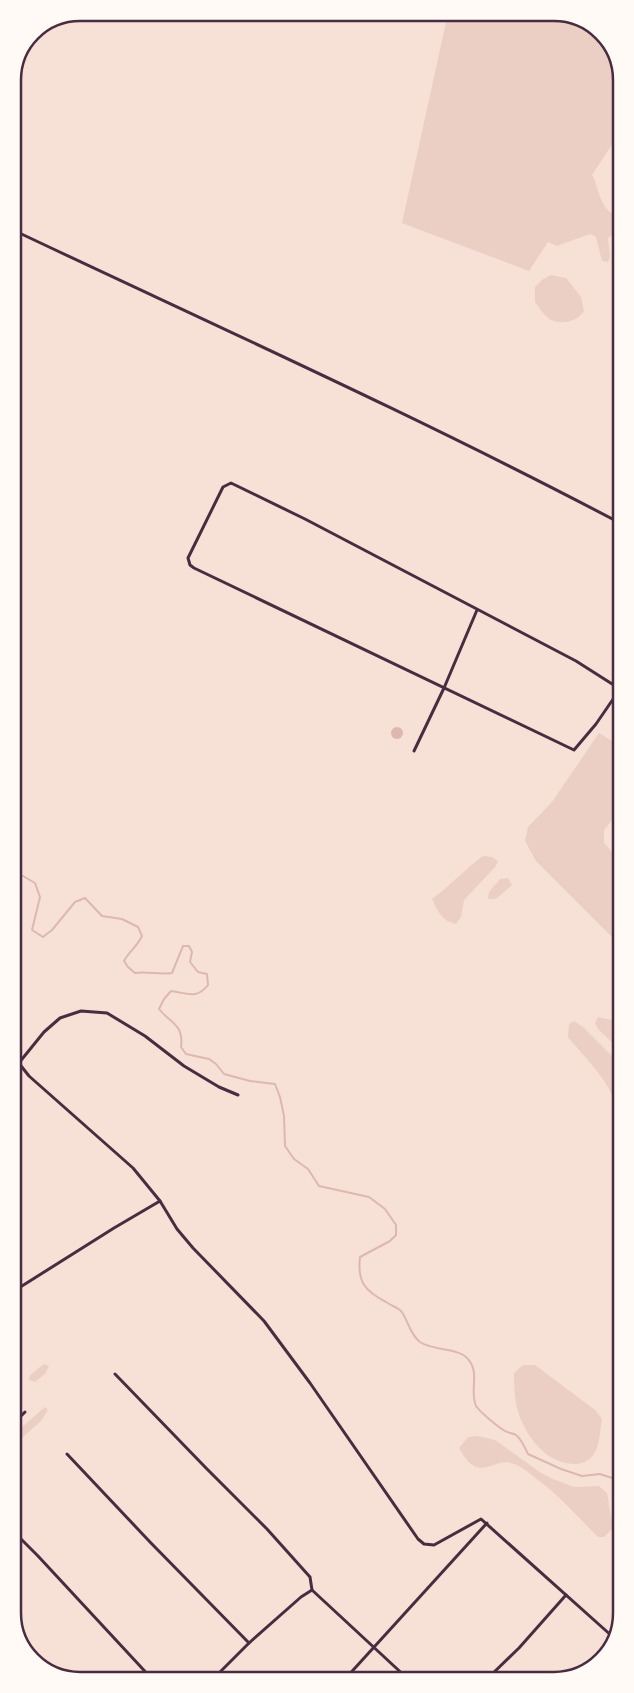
<svg xmlns="http://www.w3.org/2000/svg" width="634" height="1693" font-family="Lato,sans-serif">
	<rect width="100%" height="100%" fill="#f7e1d7"/>
	<!-- green -->
	<g fill="#ebcfc5">
		<path d="M448,13H558L595,27L619,63V134L592,175L594,178L600,197L605,207L611,213L619,211V234H613L608,238L610,256L608,262L602,261L596,237L590,234L557,246L548,242L529,271L402,223Z"/>
		<path d="M551,275L566,278L581,297L584,311C577,322 559,326 548,318C543,314 539,307 535,302V287L542,280Z"/>
		<path d="M599,733L620,746V810L604,830V843L611,851L620,855V945L536,861L525,841L528,827L552,802Z"/>
		<path d="M483,856L492,857L498,861L496,866L464,900L461,917L456,924C441,920 439,913 432,899C450,886 465,869 483,856Z"/>
		<path d="M508,878L512,885L496,899H488L489,892L500,879Z"/>
		<path d="M598,1017L621,1022V1051L598,1029L595,1023Z"/>
		<path d="M574,1021L583,1027L621,1065V1108L616,1105C608,1079 585,1058 568,1037L569,1024Z"/>
		<path d="M44,1364L49,1366L45,1374L35,1382L29,1380L30,1375Z"/>
		<path d="M523,1365H535L595,1410L602,1419C600,1429 600,1445 594,1454C584,1469 563,1465 549,1456C540,1450 528,1436 524,1426C515,1410 514,1391 514,1373Z"/>
		<path d="M45,1407L48,1410L41,1421L15,1444V1433Z"/>
		<path d="M478,1436L495,1440L541,1473L553,1479L574,1487L599,1486L607,1493L613,1528L604,1537H598C577,1516 558,1494 534,1477C528,1472 521,1466 514,1464C493,1455 480,1487 459,1448L468,1437Z"/>
	</g>
	<!-- water -->
	<circle fill="#dcb8b0" cx="397" cy="733" r="6"/>
	<g fill="none" stroke-linecap="round" stroke-linejoin="round">
		<!-- stream -->
		<path stroke="#dcb8b0" stroke-width="2" d="M14,876H23L35,883L40,897L32,930L43,937L52,930L75,902L85,898L102,916L122,919L138,927L142,936C138,945 129,952 124,961L128,967L135,973C148,971 160,975 172,973L183,946H189L192,952L190,962L198,972L207,974L208,985C196,1000 188,993 171,991L164,999L159,1009C171,1024 184,1024 181,1047L186,1054L209,1059L216,1064L224,1074L250,1081L275,1084L280,1097L284,1116L285,1146L294,1159L308,1169L319,1186L369,1197L385,1209L396,1225V1235L390,1241L360,1257C357,1282 365,1291 386,1302C390,1305 396,1307 400,1310C407,1316 409,1334 420,1342C433,1351 458,1348 467,1358C481,1372 469,1390 476,1406C480,1412 498,1427 505,1431C508,1433 513,1433 516,1435C522,1440 525,1448 528,1454L561,1469L582,1476L600,1474L621,1481"/>
		<!-- minor -->
		<g stroke="#4a2c40" stroke-width="3">
			<path d="M13,230C216,326 421,418 620,523"/>
			<path d="M231,483L305,519L576,661L620,689L596,724L574,750L194,568L190,565L188,558L223,487Z"/>
			<path d="M414,751L444,688L477,610"/>
			<path d="M14,1057L29,1076L133,1168L160,1201"/>
			<path d="M14,1069L44,1032L60,1018L81,1011L107,1013L145,1036L184,1066L219,1087L238,1095"/>
			<path d="M14,1291L114,1228L160,1201L177,1229L193,1248L264,1321L310,1383L418,1539L424,1544L434,1545L481,1519L613,1637"/>
			<path d="M115,1374L206,1468L267,1529L310,1577L312,1590L408,1679"/>
			<path d="M15,1422L25,1412"/>
			<path d="M67,1454L150,1542L249,1643"/>
			<path d="M15,1533L38,1556L153,1680"/>
			<path d="M488,1678L519,1648L566,1595"/>
			<path d="M345,1679L487,1523"/>
			<path d="M212,1680L249,1643L301,1597L312,1590"/>
		</g>
		<!-- tertiary -->
		<path stroke="#4a2c40" stroke-width="4.5" d="M80,13H81"/>
	</g>
	<!-- crop -->
	<path d="M0 0H634V1693H0ZM80 21H554A59 59 0 0 1 613 80V1613A59 59 0 0 1 554 1672H80A59 59 0 0 1 21 1613V80A59 59 0 0 1 80 21Z" fill="#fffaf5" fill-rule="evenodd"/>
	<path fill="none" stroke="#4a2c40" stroke-width="2.5" d="M80 21H554A59 59 0 0 1 613 80V1613A59 59 0 0 1 554 1672H80A59 59 0 0 1 21 1613V80A59 59 0 0 1 80 21Z"/>
</svg>
